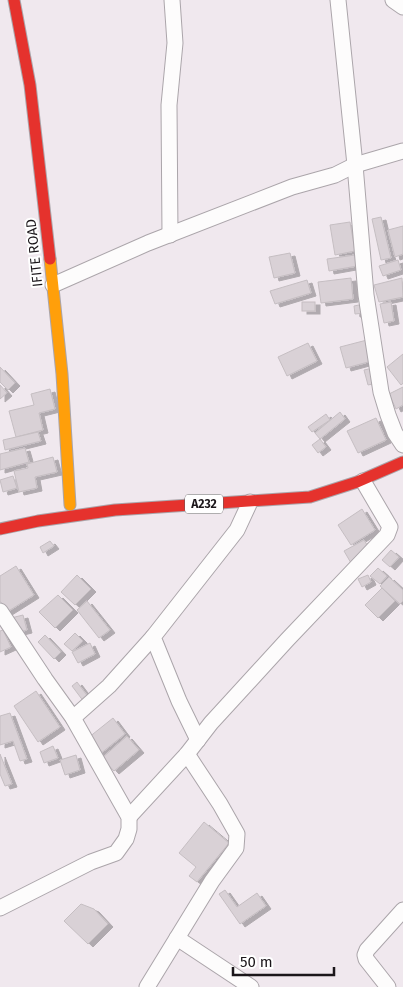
<svg xmlns="http://www.w3.org/2000/svg" width="403" height="987" font-family="'Fira Sans',sans-serif">
	<defs>
		<filter id="shadow"><feDropShadow dx="5" dy="3" stdDeviation="0" flood-color="#0004"/></filter>
	</defs>
	<rect width="100%" height="100%" fill="#f0e8ee"/>
	<!-- building -->
	<g fill="#d9d1d6" stroke="#c5bec2" filter="url(#shadow)">
		<path d="M381,217L391,258L381,260L372,219Z"/>
		<path d="M350,222L355,251L335,255L330,225Z"/>
		<path d="M403,226V254L395,257L388,230Z"/>
		<path d="M290,253L295,273L274,278L269,257Z"/>
		<path d="M355,255L357,266L329,271L327,259Z"/>
		<path d="M398,260L401,270L383,276L379,266Z"/>
		<path d="M351,278L353,299L321,303L318,282Z"/>
		<path d="M402,278L403,297L379,302L374,285Z"/>
		<path d="M307,280L311,293L275,304L270,291Z"/>
		<rect x="302" y="302" width="13" height="9"/>
		<path d="M391,302L394,321L384,323L380,304Z"/>
		<path d="M364,304L365,313L355,314L354,306Z"/>
		<path d="M367,340L372,361L346,368L340,347Z"/>
		<path d="M308,343L317,361L287,376L278,357Z"/>
		<path d="M403,354V383L401,385L387,367Z"/>
		<path d="M0,367L15,383L8,390L0,382Z"/>
		<path d="M373,368L377,383L368,385L364,370Z"/>
		<path d="M0,385L7,393L0,399Z"/>
		<path d="M403,387V405L396,409L389,394Z"/>
		<path d="M50,389L55,409L39,413L43,430L16,437L9,411L34,405L31,394Z"/>
		<path d="M340,412L345,419L320,439L315,433Z"/>
		<path d="M326,414L330,420L312,432L308,427Z"/>
		<path d="M376,418L386,440L358,453L347,431Z"/>
		<path d="M38,432L41,441L5,450L3,440Z"/>
		<path d="M320,439L326,447L318,453L312,445Z"/>
		<path d="M25,448L29,462L0,470V454Z"/>
		<path d="M53,457L57,472L35,477L37,488L19,492L14,471L28,468L27,464Z"/>
		<path d="M13,476L17,488L3,492L0,480Z"/>
		<path d="M362,509L375,530L351,545L338,525Z"/>
		<path d="M364,540L371,551L351,563L344,551Z"/>
		<path d="M50,541L54,546L43,553L40,547Z"/>
		<path d="M391,550L399,557L390,567L382,560Z"/>
		<path d="M16,566L34,595L7,612L0,601V576Z"/>
		<path d="M378,568L387,576L380,584L370,576Z"/>
		<path d="M77,575L91,589L75,605L61,592Z"/>
		<path d="M368,575L371,582L362,587L358,579Z"/>
		<path d="M389,577L403,590V601L400,604L380,586Z"/>
		<path d="M382,588L395,601L378,618L365,605Z"/>
		<path d="M58,595L73,610L55,628L39,612Z"/>
		<path d="M87,601L110,630L99,638L77,610Z"/>
		<path d="M23,615L27,630L15,633L11,618Z"/>
		<path d="M3,630L11,647L0,652V631Z"/>
		<path d="M75,633L83,641L72,651L64,644Z"/>
		<path d="M45,635L61,652L54,659L38,642Z"/>
		<path d="M90,643L95,654L78,663L72,652Z"/>
		<path d="M77,682L89,698L84,702L72,686Z"/>
		<path d="M36,691L60,727L38,742L14,706Z"/>
		<path d="M10,713L27,759L20,761L13,741L0,745V716Z"/>
		<path d="M113,718L125,734L100,754L88,738Z"/>
		<path d="M127,736L139,750L114,771L102,758Z"/>
		<path d="M53,746L58,758L44,763L40,752Z"/>
		<path d="M0,754L12,784L5,786L0,774Z"/>
		<path d="M76,755L80,770L65,775L60,760Z"/>
		<path d="M204,822L229,843L197,882L189,876L196,867L179,853Z"/>
		<path d="M225,890L237,907L257,893L266,906L240,924L219,894Z"/>
		<path d="M81,904L94,909L108,924L88,944L64,921Z"/>
	</g>
	<g fill="none" stroke-linecap="round" stroke-linejoin="round">
		<!-- street casing -->
		<g stroke="#aba5aa" stroke-width="17">
			<g id="street">
				<path d="M338,0L355,165L366,295L381,392L388,415L395,433L403,445"/>
				<path d="M393,0L403,7"/>
				<path d="M170,235L169,105L175,43L172,0"/>
				<path d="M53,285L148,243L292,187L335,175L355,165L403,151"/>
				<path d="M0,611L45,679L73,718L129,817V829L126,839L116,853L91,862L0,908"/>
				<path d="M73,718L109,686L153,637"/>
				<path d="M198,740L179,701L153,637L237,530L250,502"/>
				<path d="M129,817L187,754L211,723L287,640L387,535L390,527L363,481"/>
				<path d="M177,938L251,987"/>
				<path d="M147,987L212,881L236,848L237,834L220,804L187,754"/>
				<path d="M388,987L366,959L365,955L367,950L403,910"/>
			</g>
		</g>
		<!-- slow casing -->
		<g stroke="#aba5aa" stroke-width="13">
			<path id="slow" d="M50,259L62,374L70,505"/>
		</g>
		<!-- jam casing -->
		<g stroke="#aba5aa" stroke-width="13">
			<g id="jam">
				<path d="M14,0L30,85L50,259"/>
				<path d="M0,529L38,521L115,510L310,497L357,482L403,462"/>
			</g>
		</g>
		<!-- street -->
		<use href="#street" stroke="#fdfcfc" stroke-width="15"/>
		<!-- slow -->
		<use href="#slow" stroke="#ff9f0a" stroke-width="11"/>
		<!-- jam -->
		<use href="#jam" stroke="#e5322d" stroke-width="11"/>
	</g>
	<g text-anchor="middle" stroke-width="4" stroke-linejoin="round" paint-order="stroke">
		<!-- shield labels -->
		<rect fill="#fff" stroke="#5f5c5f" stroke-width="1" x="185" y="494.5" width="38" height="19" rx="4"/>
		<g font-size="12" font-weight="bold" fill="#1b161a">
			<text x="204" y="508">A232</text>
		</g>
		<!-- street labels -->
		<g font-size="14" fill="#1b161a" stroke="#fff">
			<text transform="translate(34 253) rotate(-96)" y="5">IFITE ROAD</text>
		</g>
	</g>
	<!-- scale -->
	<path d="M233 967v8h101v-8" fill="none" stroke="#1b161a" stroke-width="2.5"/>
	<text x="240" y="967" font-size="15" fill="#1b161a" stroke="#ffffff" stroke-width="4" paint-order="stroke">50 m</text>
</svg>
